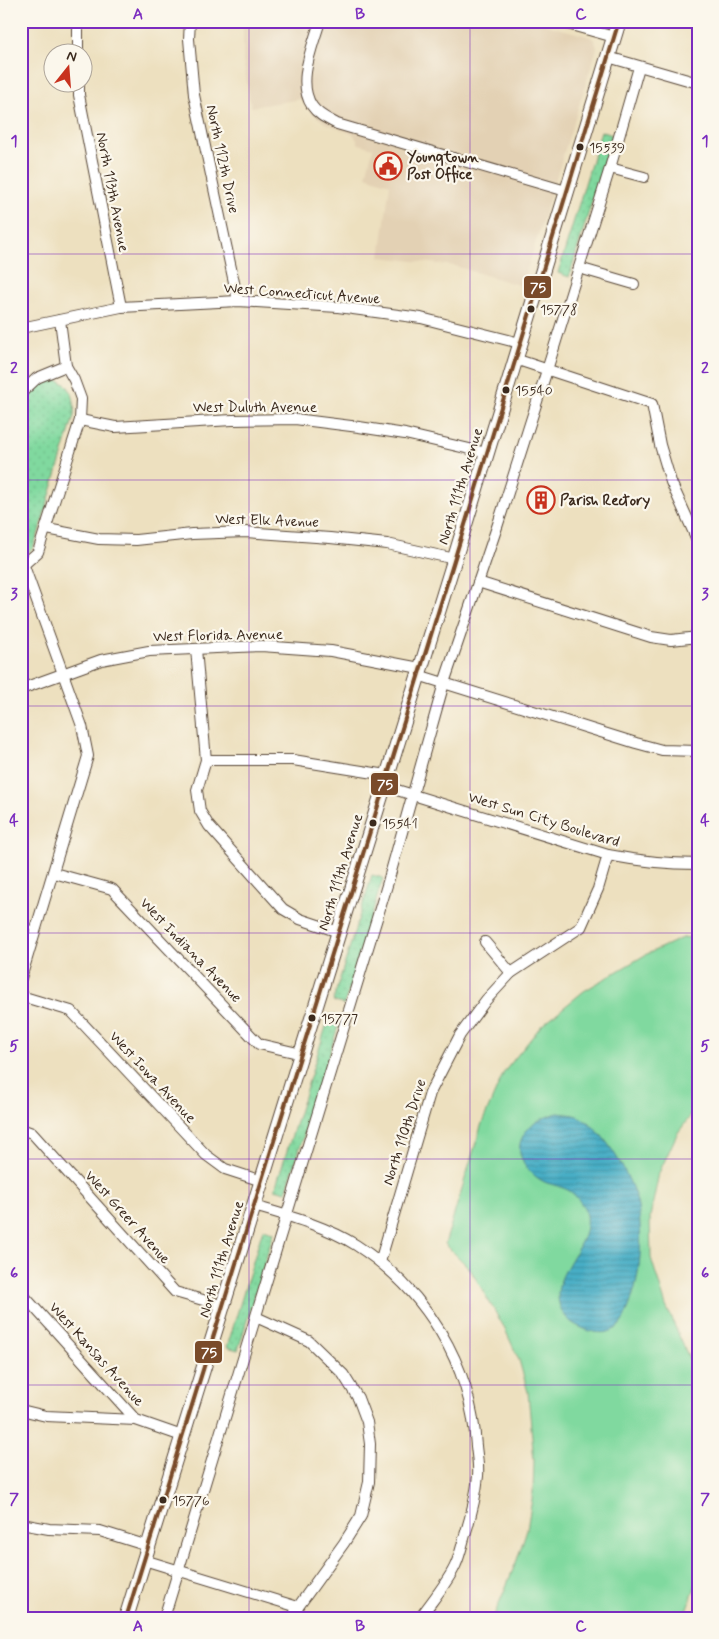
<svg xmlns="http://www.w3.org/2000/svg" width="719" height="1639" font-family="Mynerve,sans-serif">
	<defs>
		<pattern id="park-dots" width="8" height="8" patternUnits="userSpaceOnUse" patternTransform="scale(1.25)"><rect width="8" height="8" fill="#80d99f"/><path d="M2 2h.1M6 6h.1" fill="none" stroke="#70ba88" stroke-width="1.8" stroke-linecap="round"/></pattern>
		<pattern id="water-rules" width="6" height="5" patternUnits="userSpaceOnUse" patternTransform="scale(1.25)"><rect width="6" height="5" fill="#47aec6"/><path d="M0 2.5h6" fill="none" stroke="#3c8ea0"/></pattern>
	</defs>
	<rect width="100%" height="100%" fill="#fbf7ec"/>
	<filter id="ink" filterUnits="userSpaceOnUse"><feTurbulence type="fractalNoise" baseFrequency=".02" numOctaves="2"/><feDisplacementMap in="SourceGraphic" scale="10" xChannelSelector="R" yChannelSelector="G"/><feConvolveMatrix kernelMatrix="1 2 1 2 8 2 1 2 1" color-interpolation-filters="sRGB"/></filter>
	<filter id="wash" filterUnits="userSpaceOnUse"><feTurbulence type="fractalNoise" baseFrequency=".0096" numOctaves="4" result="noise"/><feDisplacementMap in="SourceGraphic" scale="20" xChannelSelector="R" yChannelSelector="G"/><feGaussianBlur stdDeviation="1.12" result="paint"/><feColorMatrix in="noise" values="0 0 0 0 0 0 0 0 0 0 0 0 0 0 0 0 0 1.4 0 .05"/><feComposite in="paint" operator="in"/></filter>
	<g filter="url(#wash)">
		<rect width="100%" height="100%" fill="#ede0bf"/>
		<!-- built -->
		<path fill="#e3d1b4" d="M243,21H532L591,37L595,41L597,48L522,286L455,266L380,257L390,184L366,176L373,148L359,144L354,135L325,123L312,113L301,99L251,107L243,60Z"/>
		<!-- grass -->
		<path fill="#80d99f" stroke="#5e825e" d="M698,936V1106L677,1134L659,1173L650,1217L651,1258L666,1306L691,1363L698,1384V1580L683,1618H493L517,1560L527,1529L533,1493L534,1461L528,1392L519,1360L504,1327L470,1269L445,1244L482,1123L504,1072L541,1026L584,991L645,955L682,938Z"/>
		<!-- park -->
		<g fill="url(#park-dots)" stroke="#5e825e">
			<path d="M601,131L612,135L569,277L558,273Z"/>
			<path d="M50,379C71,380 76,398 74,416L37,538L33,548L21,560V410C26,394 34,384 50,379Z"/>
			<path d="M372,875L383,878L344,1005L333,1001Z"/>
			<path d="M330,1014L341,1017L286,1192L275,1189Z"/>
			<path d="M263,1229L274,1232L238,1350L227,1347Z"/>
		</g>
		<!-- water -->
		<path fill="url(#water-rules)" stroke="#416c72" d="M558,1113C566,1114 576,1114 583,1119C606,1132 634,1182 638,1207C643,1238 641,1272 631,1301C627,1312 623,1327 611,1331C601,1335 587,1331 578,1326C569,1322 564,1316 560,1307C548,1272 595,1246 585,1211C582,1203 575,1194 568,1190C562,1187 554,1185 547,1183C531,1177 513,1156 522,1138C528,1124 544,1117 558,1113Z"/>
	</g>
	<g filter="url(#ink)">
		<g fill="none" stroke-linecap="round" stroke-linejoin="round">
			<!-- minor casing -->
			<g stroke="#564536" stroke-width="12">
				<g id="minor">
					<path d="M78,21V52"/>
					<path d="M190,21L189,39L194,95L238,301"/>
					<path d="M320,21C313,46 296,82 312,106C318,115 328,119 337,124L566,191"/>
					<path d="M557,21L614,37"/>
					<path d="M608,57L698,83"/>
					<path d="M79,82V95L121,307"/>
					<path d="M610,168L644,177"/>
					<path d="M579,268L634,284"/>
					<path d="M21,328L121,307L238,301L338,307L421,318L520,343"/>
					<path d="M515,359L652,404L660,445L671,482L698,542"/>
					<path d="M21,393L37,378L66,366"/>
					<path d="M80,420L115,427L232,420L295,419L359,427L405,434L487,453"/>
					<path d="M47,529L99,539L136,540L192,534L246,532L330,538L387,544L455,559"/>
					<path d="M21,567L38,552L80,420L81,399L74,380L66,366L60,320"/>
					<path d="M478,582L651,637L671,640L698,637"/>
					<path d="M196,649L206,760L197,790L200,811L209,826L283,909L300,919L339,932"/>
					<path d="M418,675L636,743L662,750L698,751"/>
					<path d="M21,689L101,660L149,651L261,646L331,651L420,668"/>
					<path d="M206,760H293L387,775"/>
					<path d="M384,786L608,855C639,861 667,864 698,864"/>
					<path d="M54,873L112,889L259,1044L302,1054"/>
					<path d="M485,942L511,973"/>
					<path d="M21,978L88,756L82,726L24,566"/>
					<path d="M21,996L71,1011L206,1155L225,1169L262,1181"/>
					<path d="M21,1129L32,1133L175,1292L224,1306"/>
					<path d="M254,1206C288,1216 326,1226 356,1245C426,1290 471,1364 476,1446C477,1456 479,1466 478,1476C476,1496 471,1516 465,1535C462,1545 460,1555 456,1564C449,1581 431,1602 420,1618"/>
					<path d="M380,1262L430,1093L460,1035L486,1000L511,973L581,927L598,889L608,855"/>
					<path d="M21,1296L25,1297L136,1420L182,1436"/>
					<path d="M256,1317L309,1341L343,1374L358,1398L367,1422L370,1444L369,1482L361,1516L344,1543L298,1607L292,1618"/>
					<path d="M21,1410L46,1416L136,1420"/>
					<path d="M21,1524L49,1529L100,1531L148,1546"/>
					<path d="M144,1560L298,1607"/>
					<path d="M164,1618L388,882L444,683L498,524L547,370L610,168L639,67"/>
				</g>
			</g>
			<!-- tertiary casing -->
			<g stroke="#564536" stroke-width="16">
				<path id="tertiary" d="M126,1618L453,564L619,21"/>
			</g>
			<!-- minor -->
			<use href="#minor" stroke="#fff" stroke-width="10"/>
			<!-- tertiary -->
			<use href="#tertiary" stroke="#fff" stroke-width="14"/>
			<!-- bus-1 casing -->
			<g stroke="#fbf7ec" stroke-width="8">
				<path id="bus-1" d="M126,1618L453,564L619,21"/>
			</g>
			<!-- bus-1 -->
			<use href="#bus-1" stroke="#7a4b2a" stroke-width="4"/>
		</g>
	</g>
	<!-- grid -->
	<path fill="none" stroke="#7b2cbf" stroke-width="1" stroke-opacity="0.55" d="M249,21V1618M470,21V1618M21,254H698M21,480H698M21,706H698M21,933H698M21,1159H698M21,1385H698"/>
	<!-- icons -->
	<defs>
		<g id="civic-ring" transform="scale(1.4375)"><circle r="9.5" fill="#fbf7ec" stroke="#c8321e" stroke-width="1.5"/><path d="M-.6-6.5H3V-4.5H.6V-3L4-1V1h2V6H-6V1h2V-1L-.6-3ZM-1.2 2.5V6h2.4V2.5Z" fill="#c8321e"/></g>
		<g id="building-ring" transform="scale(1.4375)"><circle r="9.5" fill="#fbf7ec" stroke="#c8321e" stroke-width="1.5"/><path d="M-4-6H4V6H1V3H-1V6H-4ZM-2.5-4.3h1.7v1.8h-1.7ZM.8-4.3h1.7v1.8H.8ZM-2.5-1h1.7V.8h-1.7ZM.8-1h1.7V.8H.8Z" fill="#c8321e"/></g>
	</defs>
	<g fill-rule="evenodd">
		<use href="#civic-ring" x="388" y="166"/>
		<use href="#building-ring" x="541" y="500"/>
	</g>
	<!-- markers -->
	<g fill="#3b2a1e" stroke="#fbf7ec" stroke-width="2">
		<circle cx="580" cy="147" r="4.5"/>
		<circle cx="531" cy="309" r="4.5"/>
		<circle cx="506" cy="390" r="4.5"/>
		<circle cx="373" cy="823" r="4.5"/>
		<circle cx="312" cy="1018" r="4.5"/>
		<circle cx="163" cy="1500" r="4.5"/>
	</g>
	<g text-anchor="middle" stroke-width="4.5" stroke-linejoin="round" paint-order="stroke">
		<!-- bus labels -->
		<g font-size="14" fill="#3b2a1e" stroke="#fbf7ec" text-anchor="start">
			<text x="589" y="152">15539</text>
			<text x="540" y="314">15778</text>
			<text x="515" y="395">15540</text>
			<text x="382" y="828">15541</text>
			<text x="321" y="1023">15777</text>
			<text x="172" y="1505">15776</text>
		</g>
		<!-- poi labels -->
		<g font-size="15" font-weight="bold" fill="#3b2a1e" stroke="#fbf7ec" text-anchor="start">
			<text x="407" y="162">Youngtown<tspan x="407" dy="17">Post Office</tspan></text>
			<text x="560" y="505">Parish Rectory</text>
		</g>
		<!-- street labels -->
		<g font-size="15" fill="#3b2a1e" stroke="#fbf7ec">
			<text transform="translate(223 159) rotate(78)" y="5">North 112th Drive</text>
			<text transform="translate(113 192) rotate(79)" y="5">North 113th Avenue</text>
			<text transform="translate(302 293) rotate(4)" y="5">West Connecticut Avenue</text>
			<text x="255" y="412">West Duluth Avenue</text>
			<text transform="translate(460 486) rotate(-73)" y="5">North 111th Avenue</text>
			<text transform="translate(267 520) rotate(2)" y="5">West Elk Avenue</text>
			<text transform="translate(218 635) rotate(-1)" y="5">West Florida Avenue</text>
			<text transform="translate(544 819) rotate(17)" y="5">West Sun City Boulevard</text>
			<text transform="translate(340 872) rotate(-73)" y="5">North 111th Avenue</text>
			<text transform="translate(191 950) rotate(46)" y="5">West Indiana Avenue</text>
			<text transform="translate(153 1077) rotate(47)" y="5">West Iowa Avenue</text>
			<text transform="translate(404 1132) rotate(-72)" y="5">North 110th Drive</text>
			<text transform="translate(128 1217) rotate(48)" y="5">West Greer Avenue</text>
			<text transform="translate(221 1259) rotate(-73)" y="5">North 111th Avenue</text>
			<text transform="translate(97 1354) rotate(48)" y="5">West Kansas Avenue</text>
		</g>
	</g>
	<g stroke="#fbf7ec" stroke-width="2">
		<rect x="523" y="275" width="29" height="24" rx="5" fill="#7a4b2a"/>
		<rect x="370" y="772" width="29" height="24" rx="5" fill="#7a4b2a"/>
		<rect x="194" y="1340" width="29" height="24" rx="5" fill="#7a4b2a"/>
	</g>
	<g font-size="14" text-anchor="middle" font-weight="bold" fill="#fff">
		<text x="538" y="292">75</text>
		<text x="385" y="789">75</text>
		<text x="209" y="1357">75</text>
	</g>
	<!-- margin -->
	<rect width="719" height="1639" fill="none" stroke="#fbf7ec" stroke-width="55"/>
	<!-- north arrow -->
	<g transform="translate(68 68) rotate(17)"><circle r="24" fill="#fbf7ec" stroke="#aea59a"/>
	<path d="M0-4L9 19L0 12L-9 19Z" fill="#c8321e"/>
	<text y="-8" font-size="14" font-weight="bold" text-anchor="middle" fill="#3b2a1e">N</text>
	</g>
	<rect x="28" y="28" width="664" height="1584" fill="none" stroke="#7b2cbf" stroke-width="2"/>
	<g font-size="16" text-anchor="middle" font-weight="bold" fill="#7b2cbf">
		<text x="138" y="19">A</text>
		<text x="360" y="19">B</text>
		<text x="581" y="19">C</text>
		<text x="14" y="146">1</text>
		<text x="705" y="146">1</text>
		<text x="14" y="373">2</text>
		<text x="705" y="373">2</text>
		<text x="14" y="599">3</text>
		<text x="705" y="599">3</text>
		<text x="14" y="825">4</text>
		<text x="705" y="825">4</text>
		<text x="14" y="1051">5</text>
		<text x="705" y="1051">5</text>
		<text x="14" y="1278">6</text>
		<text x="705" y="1278">6</text>
		<text x="14" y="1504">7</text>
		<text x="705" y="1504">7</text>
		<text x="138" y="1631">A</text>
		<text x="360" y="1631">B</text>
		<text x="581" y="1631">C</text>
	</g>
</svg>
